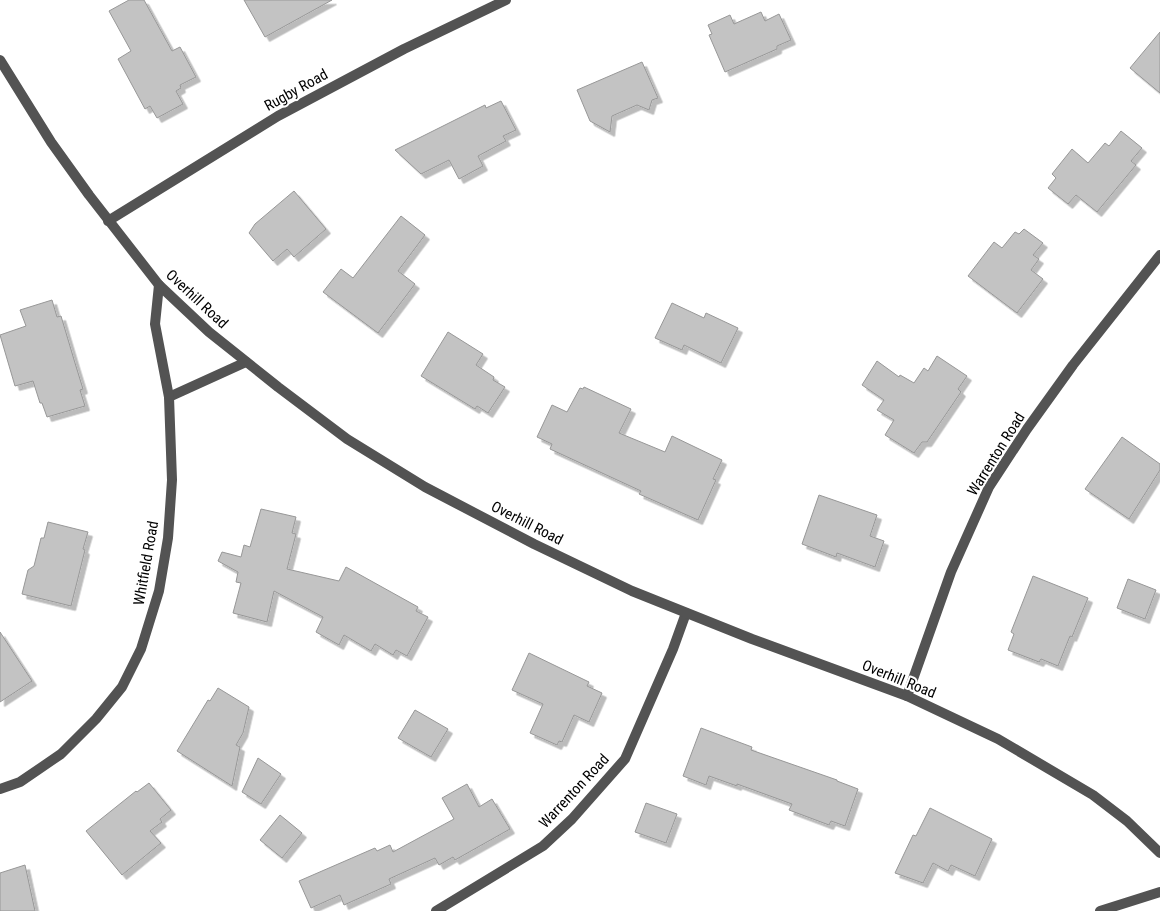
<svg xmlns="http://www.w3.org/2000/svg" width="1160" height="911" font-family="'Roboto Condensed',sans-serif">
	<defs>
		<filter id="shadow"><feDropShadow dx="4.5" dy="4.5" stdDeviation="0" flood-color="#0004"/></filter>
	</defs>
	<rect width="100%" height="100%" fill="#fff"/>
	<!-- building -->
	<g fill="#c3c3c3" stroke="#979797" filter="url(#shadow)">
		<path d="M129,0H144L172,51L180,47L196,77L180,85L181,88L176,91L183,104L157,118L150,106L145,109L118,59L131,51L109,11Z"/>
		<path d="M244,0H332L265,37Z"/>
		<path d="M761,12L765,21L779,14L791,40L777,46V49L725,72L709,35L712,34L708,25L730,15L734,24Z"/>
		<path d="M1160,32V93L1130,68Z"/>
		<path d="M642,62L658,98L652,100L649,110L637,105L612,116L610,132L590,121L577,90Z"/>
		<path d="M501,101L516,130L503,136L506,141L478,156L483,166L459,179L449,160L421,174L395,150L485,105L486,108Z"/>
		<path d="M1121,131L1142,148L1131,161L1136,165L1097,212L1076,195L1068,204L1048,188L1056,178L1052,174L1072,149L1088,163L1105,143L1109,146Z"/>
		<path d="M294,191L326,229L294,257L287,249L273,261L249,233L255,224Z"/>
		<path d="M401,216L425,235L398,271L415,284L378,333L323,292L341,269L353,278Z"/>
		<path d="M1024,229L1043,243L1033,255L1039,259L1031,270L1043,279L1017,313L968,276L994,242L1002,248L1015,232L1019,234Z"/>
		<path d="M52,300L57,317L61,316L75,363L83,389L80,390L85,406L47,417L42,403H40L33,381L15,386L0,335L26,326L20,310Z"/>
		<path d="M672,303L704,318L706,313L738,328L721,363L684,345L682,350L655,338Z"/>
		<path d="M448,332L483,354L476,365L494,377L493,380L505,387L488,413L477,406L475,409L421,376Z"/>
		<path d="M937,356L967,376L958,389L961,392L927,442H922L914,453L885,435L894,420L877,410L884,400L862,385L877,361L899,377L900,375L914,383L924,368L928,371Z"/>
		<path d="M584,387L631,409L619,433L665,452L672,436L722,460L713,479L716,480L698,520L639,494L641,491L550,449L552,444L537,437L552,405L567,412L580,388L583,389Z"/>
		<path d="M1122,437L1160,464V470L1129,519L1085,489Z"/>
		<path d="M819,495L877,515L870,536L884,541L875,567L837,553L836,557L802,544Z"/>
		<path d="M261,509L296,517L292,533L296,534L287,569L339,581L346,567L418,607L416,611L428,617L407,656L396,650L393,655L375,644L371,651L344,635L339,645L316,632L323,617L274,591L267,622L233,613L241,583L236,582L238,572L218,561L222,552L241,557L244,545L250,547Z"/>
		<path d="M48,522L88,532L83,549L85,550L71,606L22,594L28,570L34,566L41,538H44Z"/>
		<path d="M1033,576L1088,598L1072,637L1070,636L1058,666L1041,659L1039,662L1008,650L1014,634L1011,632Z"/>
		<path d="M1128,579L1156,590L1145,619L1117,608Z"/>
		<path d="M0,632L32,681L0,702Z"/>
		<path d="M529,653L589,682L587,686L602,693L589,722L574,715L562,742L559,741L557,745L530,733L543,704L512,690Z"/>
		<path d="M218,688L249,707L243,733L236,745L240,747L232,786L177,751L208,700L210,701Z"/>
		<path d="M415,710L448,729L431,757L398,738Z"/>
		<path d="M701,728L752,747L751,750L837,780V781L858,789L845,826L831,821L829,825L789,810L792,804L737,784V786L709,776L706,785L683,776Z"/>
		<path d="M258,758L281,774L261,804L242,792Z"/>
		<path d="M149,783L171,810L160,819L162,822L150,831L161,843L122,875L86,831L136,791L137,792Z"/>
		<path d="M467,784L479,807L492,799L510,829L455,860L453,857L439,865L435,858L389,879L391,884L344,905L340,895L311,908L299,881L375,848L377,851L390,845L393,852L454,819L442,798Z"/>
		<path d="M646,803L677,814L666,843L635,832Z"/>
		<path d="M930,808L992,839L975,876L951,865L948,871L933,863L923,883L895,873L913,835L916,836Z"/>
		<path d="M280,815L302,833L282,858L260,840Z"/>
		<path d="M25,865L35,911H0V873Z"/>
	</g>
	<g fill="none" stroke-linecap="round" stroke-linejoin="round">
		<!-- service -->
		<path stroke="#535353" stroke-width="10" d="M436,911L543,846L572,819L625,759L673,649L686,613"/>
		<!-- minor -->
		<g stroke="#535353" stroke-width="10">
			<path d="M0,60L51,142L89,195L159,285L209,332L278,387L347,439L425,487L534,544L632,591L752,639L907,696L998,739L1093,795L1127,821L1160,853"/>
			<path d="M108,221L278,116L404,49L506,0"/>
			<path d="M169,397L246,362"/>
			<path d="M907,696L951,572L989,487L1027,429L1073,365L1160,255"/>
			<path d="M0,789L20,782L61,754L96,719L122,687L141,649L159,591L168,538L172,480L169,397L155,324L159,285"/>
			<path d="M1100,911L1160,892"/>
		</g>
	</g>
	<g text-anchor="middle" stroke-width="4" stroke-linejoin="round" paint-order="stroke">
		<!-- street labels -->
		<g font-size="15" fill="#000" stroke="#fff">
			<text transform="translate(296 90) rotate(-29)" y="5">Rugby Road</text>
			<text transform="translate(197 299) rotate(43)" y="5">Overhill Road</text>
			<text transform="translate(996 454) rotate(-58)" y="5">Warrenton Road</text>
			<text transform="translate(527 523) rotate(27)" y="5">Overhill Road</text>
			<text transform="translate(146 563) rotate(-80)" y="5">Whitfield Road</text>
			<text transform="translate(899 679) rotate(22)" y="5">Overhill Road</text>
			<text transform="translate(574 791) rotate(-47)" y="5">Warrenton Road</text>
		</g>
	</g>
</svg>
